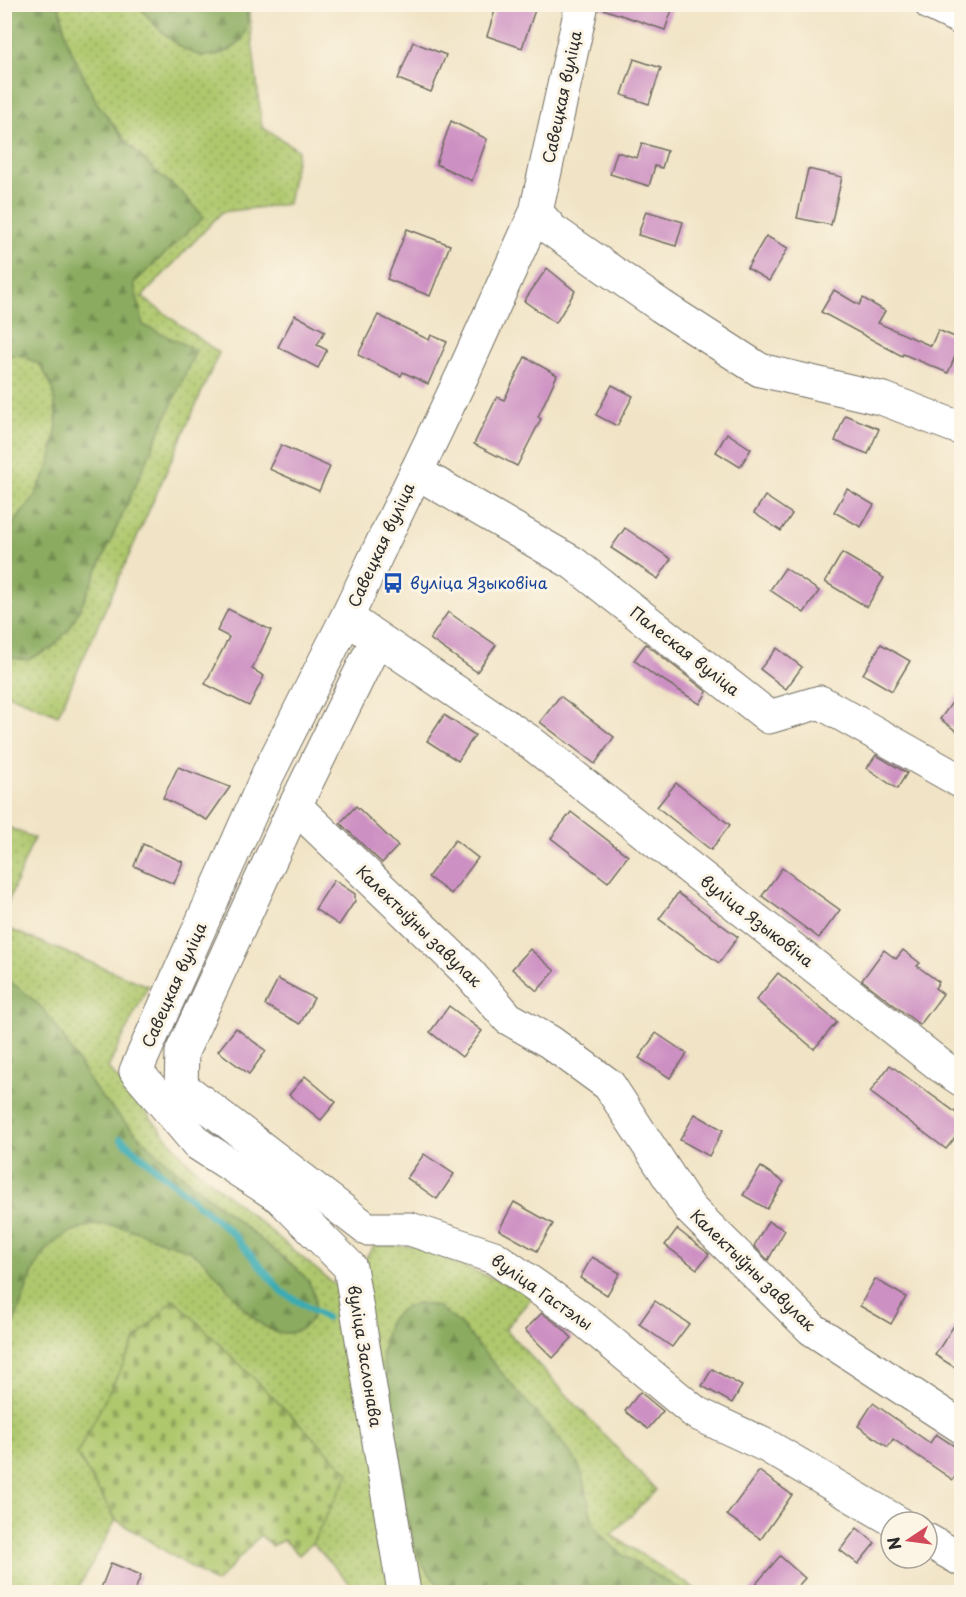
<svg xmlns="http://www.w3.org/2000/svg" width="966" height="1597" font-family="'Playpen Sans',sans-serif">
	<defs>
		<pattern id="grass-dots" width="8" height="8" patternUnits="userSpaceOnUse" patternTransform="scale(1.5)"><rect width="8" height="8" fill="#afc86d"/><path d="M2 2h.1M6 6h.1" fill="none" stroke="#8fa35a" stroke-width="1.8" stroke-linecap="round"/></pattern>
		<pattern id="forest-firs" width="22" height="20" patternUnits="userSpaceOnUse" patternTransform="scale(1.5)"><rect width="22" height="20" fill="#8bac60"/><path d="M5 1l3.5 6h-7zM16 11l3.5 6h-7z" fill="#728c4f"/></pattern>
		<pattern id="cemetery-stones" width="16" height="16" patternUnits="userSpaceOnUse" patternTransform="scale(1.5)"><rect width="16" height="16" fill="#afc86d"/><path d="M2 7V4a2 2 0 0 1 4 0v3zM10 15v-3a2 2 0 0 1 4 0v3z" fill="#8fa35a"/></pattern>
	</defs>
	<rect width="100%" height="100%" fill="#fcf5e5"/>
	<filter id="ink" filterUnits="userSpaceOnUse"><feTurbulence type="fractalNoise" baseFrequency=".0167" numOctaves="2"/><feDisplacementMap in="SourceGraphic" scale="12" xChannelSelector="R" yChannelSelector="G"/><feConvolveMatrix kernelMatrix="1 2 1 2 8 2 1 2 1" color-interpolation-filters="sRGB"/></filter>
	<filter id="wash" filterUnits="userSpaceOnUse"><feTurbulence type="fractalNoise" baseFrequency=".008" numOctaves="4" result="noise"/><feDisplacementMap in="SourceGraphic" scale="24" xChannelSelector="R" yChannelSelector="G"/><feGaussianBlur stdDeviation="1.35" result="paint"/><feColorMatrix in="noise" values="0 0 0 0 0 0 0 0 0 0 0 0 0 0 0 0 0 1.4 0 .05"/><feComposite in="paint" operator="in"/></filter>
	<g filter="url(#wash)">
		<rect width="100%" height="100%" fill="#f1e4c6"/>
		<!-- grass -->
		<g fill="url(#grass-dots)" stroke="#6d7a4c" stroke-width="1.5">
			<path d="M4,5H248L262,127L298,150L288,204L222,212L142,297L219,353L58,715L5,693Z"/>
			<path d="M5,826L34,838L5,910Z"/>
			<path d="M4,927L148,986L108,1068L188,1162L341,1290L375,1245L413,1246L534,1295L505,1329L656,1490L611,1535L700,1592H358L312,1543L346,1476L77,1454L116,1520L76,1592H5Z"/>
		</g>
		<!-- forest -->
		<g fill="url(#forest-firs)" stroke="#5b6c46" stroke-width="1.5">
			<path d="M5,4L59,5L68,44L97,103L125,140L154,170L181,192L204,217L134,283L143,325L196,350L86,596L70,628L52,648L28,660L5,657V534L33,499L50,464L57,426L53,388L40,365L21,355L5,356Z"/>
			<path d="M139,5H246C247,15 249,27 243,37C235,51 214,59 198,55C176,49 151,23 139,5Z"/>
			<path d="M5,978C18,987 32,997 43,1009C67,1036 81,1075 107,1103C162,1165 232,1215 296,1268C300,1272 305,1276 308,1281C320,1300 317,1326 293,1332C255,1342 226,1278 200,1258C188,1248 170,1244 154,1238C124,1227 103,1217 71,1232C61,1237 49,1245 43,1255C29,1274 25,1297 16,1318C13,1324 8,1331 5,1337Z"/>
			<path d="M418,1303L438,1307L459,1323L574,1457C578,1466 583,1474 585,1483C588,1497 588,1510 594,1523C607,1552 658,1576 685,1592H444L424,1567L413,1543L406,1511L382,1355C386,1327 387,1311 418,1303Z"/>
		</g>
		<!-- cemetery -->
		<path fill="url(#cemetery-stones)" stroke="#6d7a4c" stroke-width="1.5" d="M174,1299L349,1473L312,1543L299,1555L284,1540L272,1546L260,1535L216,1583L116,1520L77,1454L135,1341Z"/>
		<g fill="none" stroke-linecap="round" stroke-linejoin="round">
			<!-- stream -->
			<path stroke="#39abb3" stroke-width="7" d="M121,1139L233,1234L282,1292L326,1318"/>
		</g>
		<g id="blocks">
			<!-- building -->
			<g fill="#cd90c3">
				<path d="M497,4H537L522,48L487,36Z"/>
				<path d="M600,4H674L665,30L600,8Z"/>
				<path d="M413,42L446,55L431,92L398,79Z"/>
				<path d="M634,59L661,68L649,104L622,95Z"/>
				<path d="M451,121L487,139L472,181L436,164Z"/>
				<path d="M642,143L667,151L662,168L655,166L649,186L610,174L617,152L637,158Z"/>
				<path d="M808,169L842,177L831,225L797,218Z"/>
				<path d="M646,211L683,222L676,246L638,235Z"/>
				<path d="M407,229L450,245L430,296L387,279Z"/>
				<path d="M766,236L788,248L769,281L747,268Z"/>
				<path d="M547,268L575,291L556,323L524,301Z"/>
				<path d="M834,290L859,305L863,298L885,311L878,323L931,346L938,330L962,340L948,373L903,354L902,356L821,312Z"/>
				<path d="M295,315L325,331L317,345L327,350L318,368L278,347Z"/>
				<path d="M378,315L429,340L431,335L447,342L428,384L403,372L401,376L358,355Z"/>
				<path d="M525,357L557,375L538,417L541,419L517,466L474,444L497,397L504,400Z"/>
				<path d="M612,385L633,396L617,426L596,415Z"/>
				<path d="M845,415L879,429L868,454L835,441Z"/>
				<path d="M727,433L751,449L740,467L716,452Z"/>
				<path d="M281,445L330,467L319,491L269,469Z"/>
				<path d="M847,489L874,505L861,527L834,512Z"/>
				<path d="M765,496L792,514L781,531L754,513Z"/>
				<path d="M625,528L671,559L658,579L611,548Z"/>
				<path d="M842,553L884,578L867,607L825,582Z"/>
				<path d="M785,568L819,591L804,613L770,590Z"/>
				<path d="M228,609L271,630L252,669L264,676L249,706L205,684L229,637L217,631Z"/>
				<path d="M448,612L496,645L477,672L430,639Z"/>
				<path d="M646,644L707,692L700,704L657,676L656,677L634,660Z"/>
				<path d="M881,644L910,661L892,691L863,674Z"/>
				<path d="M777,648L802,667L786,689L760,669Z"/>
				<path d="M962,689V735L940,719Z"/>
				<path d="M560,696L614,737L595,764L540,722Z"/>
				<path d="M444,715L475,735L458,761L427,741Z"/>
				<path d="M876,755L907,773L897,789L867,768Z"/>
				<path d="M178,767L230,787L207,820L163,798Z"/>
				<path d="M676,783L730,825L711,850L657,807Z"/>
				<path d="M356,806L398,846L382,863L340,823Z"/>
				<path d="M571,812L628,856L608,882L551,838Z"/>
				<path d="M455,840L478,858L451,894L428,877Z"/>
				<path d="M143,844L183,862L174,884L134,866Z"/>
				<path d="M782,868L840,910L819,938L762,896Z"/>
				<path d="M334,880L355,894V901L339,925L315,909Z"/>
				<path d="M678,893L738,937L719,963L659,919Z"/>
				<path d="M530,949L555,971L537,991L512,969Z"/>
				<path d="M884,950L896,959L903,950L920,963L917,966L939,982L935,988L943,994L920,1025L862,980Z"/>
				<path d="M778,973L837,1022L814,1049L756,1000Z"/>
				<path d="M278,979L314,998L300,1024L265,1005Z"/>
				<path d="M449,1006L482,1031L462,1057L430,1032Z"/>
				<path d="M236,1028L266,1051L249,1074L218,1051Z"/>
				<path d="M656,1033L687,1054L670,1078L639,1058Z"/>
				<path d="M890,1065L962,1117V1129L946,1149L870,1092Z"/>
				<path d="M305,1076L336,1102L321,1120L289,1095Z"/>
				<path d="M695,1114L723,1130L709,1156L680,1140Z"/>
				<path d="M424,1154L454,1174L437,1199L407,1178Z"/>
				<path d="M761,1167L784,1182L767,1209L743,1195Z"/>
				<path d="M514,1202L553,1224L537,1251L499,1230Z"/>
				<path d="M768,1221L785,1230L768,1260L754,1246Z"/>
				<path d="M677,1229L709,1254L697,1269L665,1245Z"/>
				<path d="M592,1257L620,1273L607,1295L580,1278Z"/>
				<path d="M875,1279L906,1297L891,1324L860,1306Z"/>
				<path d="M655,1301L689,1324L672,1347L639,1324Z"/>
				<path d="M542,1313L561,1327L572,1338L553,1358L525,1330Z"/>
				<path d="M962,1313V1372L935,1355Z"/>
				<path d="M712,1369L742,1386L732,1403L702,1386Z"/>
				<path d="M640,1392L663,1411L648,1429L625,1411Z"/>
				<path d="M873,1403L930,1443L936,1434L962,1451V1467L953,1480L893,1439L888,1447L858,1426Z"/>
				<path d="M759,1471L792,1495L761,1539L727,1515Z"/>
				<path d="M857,1528L875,1543L858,1564L840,1550Z"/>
				<path d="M780,1556L805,1578L792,1593H748Z"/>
				<path d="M111,1563L141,1575L134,1593H99Z"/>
			</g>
		</g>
	</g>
	<g filter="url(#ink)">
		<use href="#blocks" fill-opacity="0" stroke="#706c61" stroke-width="1.5"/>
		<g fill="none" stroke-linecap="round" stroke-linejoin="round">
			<!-- minor casing -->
			<g stroke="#706c61" stroke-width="35">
				<g id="minor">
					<path d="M931,4L962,19"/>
					<path d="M536,212L552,230L661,306L760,370L884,399L962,429"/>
					<path d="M416,472L573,563L769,717L820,702L962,782"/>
					<path d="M359,626L530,742L941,1066L962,1080"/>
					<path d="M377,639L295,806L182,1052L181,1086L367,1229H410L494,1257L584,1320L696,1413L767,1446L897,1522"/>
					<path d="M295,806L469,973L508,1018L550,1042L609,1085L690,1209L812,1329L962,1427"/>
					<path d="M927,1540L962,1560"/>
					<path d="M404,1592L350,1267L280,1197L198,1144L136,1071L268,774L347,617L463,374L536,212L582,4"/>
				</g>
			</g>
			<!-- minor -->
			<use href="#minor" stroke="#fff" stroke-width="33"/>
		</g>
	</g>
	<!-- icons -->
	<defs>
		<g id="bus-bare" transform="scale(1.62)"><path d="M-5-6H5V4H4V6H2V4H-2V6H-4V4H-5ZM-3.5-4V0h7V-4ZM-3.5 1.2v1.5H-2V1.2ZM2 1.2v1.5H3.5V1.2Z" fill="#1a4fb4" stroke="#fcf5e5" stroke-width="2.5" paint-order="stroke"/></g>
	</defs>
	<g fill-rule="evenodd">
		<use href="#bus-bare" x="393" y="583"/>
	</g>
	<g text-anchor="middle" stroke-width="6" stroke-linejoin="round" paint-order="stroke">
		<!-- street labels -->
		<g font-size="16" fill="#2b2b2b" stroke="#fcf5e5">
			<text transform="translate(562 97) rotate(-78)" y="6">Савецкая вуліца</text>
			<text transform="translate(381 545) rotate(-65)" y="6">Савецкая вуліца</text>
			<text transform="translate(685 651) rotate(38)" y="6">Палеская вуліца</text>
			<text transform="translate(757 921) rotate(38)" y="6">вуліца Языковіча</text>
			<text transform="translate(419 926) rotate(44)" y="6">Калектыўны завулак</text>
			<text transform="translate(174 985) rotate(-66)" y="6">Савецкая вуліца</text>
			<text transform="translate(753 1270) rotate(44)" y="6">Калектыўны завулак</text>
			<text transform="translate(542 1292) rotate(35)" y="6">вуліца Гастэлы</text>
			<text transform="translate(365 1356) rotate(81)" y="6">вуліца Заслонава</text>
		</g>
		<!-- transit labels -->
		<g font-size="16" fill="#164399" stroke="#fcf5e5" text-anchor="start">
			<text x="410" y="589">вуліца Языковіча</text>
		</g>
	</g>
	<!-- margin -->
	<rect width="966" height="1597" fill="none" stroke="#fcf5e5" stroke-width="24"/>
	<!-- north arrow -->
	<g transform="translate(909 1540) rotate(257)"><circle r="28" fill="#fcf5e5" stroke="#a8a49b" stroke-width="1.5"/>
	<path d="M0-4.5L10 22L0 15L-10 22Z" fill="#d1495b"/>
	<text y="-9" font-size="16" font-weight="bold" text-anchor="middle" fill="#2b2b2b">N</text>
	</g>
</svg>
